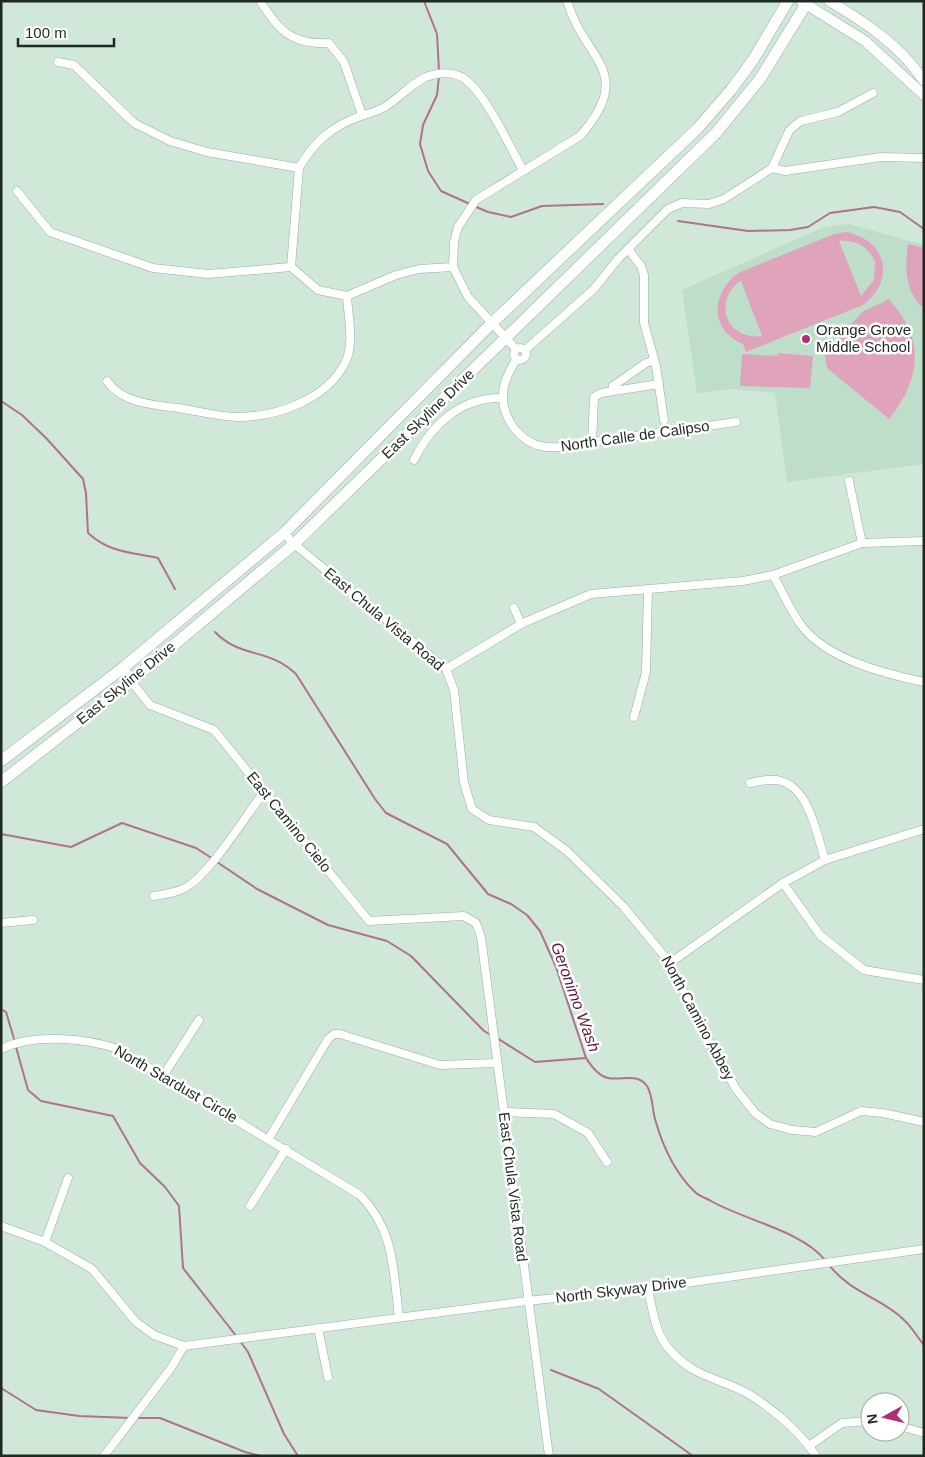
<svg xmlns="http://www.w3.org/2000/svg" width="925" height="1457" font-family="Arial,sans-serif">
	<rect width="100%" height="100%" fill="#cfe8d8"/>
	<!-- built -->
	<path fill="#bedeca" d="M849,224L924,245V464L787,482L775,393L732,389L697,393L682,290L824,227Z"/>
	<!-- green -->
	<g fill="#dfa4bc" fill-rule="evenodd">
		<path d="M846,232C887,240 896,280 863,305L746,352L743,344C709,330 711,293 738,273L834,234ZM839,241C855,239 868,246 875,262L874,280L861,296ZM740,281H741L762,336C727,341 712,302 740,281Z"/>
		<path d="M908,244L924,248V309C904,291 905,268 908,244Z"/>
		<path d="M889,299C925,340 922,377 889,419L827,368L825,355L862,312Z"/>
		<path d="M778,353L813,356L810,388L740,386L742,354L777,356Z"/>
	</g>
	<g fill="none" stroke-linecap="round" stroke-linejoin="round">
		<!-- stream -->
		<g stroke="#b2718c" stroke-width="2">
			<path d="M424,1L437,34L439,71"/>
			<path d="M439,76L437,95L423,125L420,144L428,171L441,191L470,204"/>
			<path d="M474,206L488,212L511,217L542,206L603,204"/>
			<path d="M678,221L748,231L790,230L808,227L830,213L874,207L900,212L924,229"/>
			<path d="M1,401L22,415L47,439L83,479L86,493L88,533C110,553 130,552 158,558L175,589"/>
			<path d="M215,632C241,659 267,647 296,674L375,799L386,813L447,844L488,894L511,904L527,915L540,931L556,967L586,1058C591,1066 598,1076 608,1078C622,1081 637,1072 647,1086C653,1096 652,1108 655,1119C662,1144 675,1173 695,1192C699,1196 706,1198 711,1201C744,1220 802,1231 825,1260"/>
			<path d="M1,834L71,847L122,823L196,848L213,859"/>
			<path d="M217,862L257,889L328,925L387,941L411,956L484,1031L491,1035"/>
			<path d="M1,1009L6,1012L15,1042"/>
			<path d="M497,1038L535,1062L586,1058"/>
			<path d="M16,1047L28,1090L41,1101L113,1116L140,1163L165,1187L179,1206L183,1268L237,1337"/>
			<path d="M829,1265C853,1295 881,1297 904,1320C912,1327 917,1337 924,1345"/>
			<path d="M240,1341L248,1352L284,1434L298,1456"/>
			<path d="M551,1370L599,1389L693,1456"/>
			<path d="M1,1388L36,1410L79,1416L130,1418"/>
			<path d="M137,1418H160L245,1452L261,1456"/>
		</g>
		<!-- minor casing -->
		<g stroke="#97afa0" stroke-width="9">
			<g id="minor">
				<path d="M260,1C280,31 291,45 329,43L344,62L362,115"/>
				<path d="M58,62L74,65L134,123L170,141L207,152L299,168"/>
				<path d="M772,168L789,131L794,126L801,121L838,112L873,93"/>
				<path d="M17,191L50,232L153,268L208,274L291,267"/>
				<path d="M628,249L641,266L644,275V323L656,366L664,420"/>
				<path d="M291,267L299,168C313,143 331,127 358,117C366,114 375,112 383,108C399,99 410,84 426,77C439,72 455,71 466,80C487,96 509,146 523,170"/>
				<path d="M291,267L318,290L347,296L396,275L419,269L453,267"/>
				<circle cx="520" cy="354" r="6"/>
				<path d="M516,349L468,297L453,267L454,242L458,227L476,200L580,136C637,71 584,60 567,1"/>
				<path d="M525,350L594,289L618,259L668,209L682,203L709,204L724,199L772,168L785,171L881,157L924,158"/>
				<path d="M516,360C505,378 498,395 507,416C513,430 525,442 540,446C561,450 586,443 608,440C650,434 693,428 736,422"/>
				<path d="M107,381C122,403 153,405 178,408C198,411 219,417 238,417C277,417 327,399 345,363C355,343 348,317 347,296"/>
				<path d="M612,391L613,386L646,363L653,361"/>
				<path d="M592,443L594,397L601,393L659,384"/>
				<path d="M414,460C431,425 461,397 502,398"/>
				<path d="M849,481L862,543"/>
				<path d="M284,533L294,544L446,669L454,690L464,783L472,809L489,820L534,827L567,851L623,906L670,963L700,1025L736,1089L755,1113L770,1124L792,1130L816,1132L861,1111L883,1113L924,1122"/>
				<path d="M773,575C782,591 790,610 801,625C826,659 885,674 924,682"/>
				<path d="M514,608L521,624"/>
				<path d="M124,667L131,681L150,705L214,730L369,921L464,916L476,923L481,937L549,1456"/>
				<path d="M446,669L523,623L591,594L743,581L773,575L862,543L924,541"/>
				<path d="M634,717L646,672L648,589"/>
				<path d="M750,783C760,781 771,778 781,781C810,789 817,836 825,860"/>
				<path d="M783,883L820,935L864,970L924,980"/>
				<path d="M154,896C166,894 181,892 191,884C215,866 245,817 264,792"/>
				<path d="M1,923L33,920"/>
				<path d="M670,963L783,883L825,860L924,829"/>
				<path d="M1,1049C34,1033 85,1038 118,1049L360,1195C395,1231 393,1270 399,1317"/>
				<path d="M163,1076L199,1020"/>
				<path d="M505,1112L554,1114L588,1133L607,1162"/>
				<path d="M269,1138L328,1039L334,1034H340L440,1065L496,1063"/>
				<path d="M250,1206L286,1149"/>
				<path d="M1,1226L45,1242L92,1269L136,1322L154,1335L184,1346L527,1301L651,1288L924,1249"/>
				<path d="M45,1242L68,1178"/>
				<path d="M648,1288C652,1308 655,1333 669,1349C693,1377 716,1377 745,1392C770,1406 800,1432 816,1456"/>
				<path d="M318,1328L328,1377"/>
				<path d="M900,1426L924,1433"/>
				<path d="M809,1446L842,1423L870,1421"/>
				<path d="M104,1456L171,1368L184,1346"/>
			</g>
		</g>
		<!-- secondary casing -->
		<g stroke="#97afa0" stroke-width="11">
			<g id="secondary">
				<path d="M801,1L865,41L924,95"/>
				<path d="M829,1C865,22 901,46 924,81"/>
			</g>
		</g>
		<!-- primary casing -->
		<g stroke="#97afa0" stroke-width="12">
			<g id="primary">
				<path d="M1,761L124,667L284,533L492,323L698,128L731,90L753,60L788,1"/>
				<path d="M1,782L131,681L294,544L716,133L760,79L808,1"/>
			</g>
		</g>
		<!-- minor -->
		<use href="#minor" stroke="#fff" stroke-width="8"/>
		<!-- secondary -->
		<use href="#secondary" stroke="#fff" stroke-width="10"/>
		<!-- primary -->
		<use href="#primary" stroke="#fff" stroke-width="11"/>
	</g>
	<!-- markers -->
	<circle fill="#b22d73" stroke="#fff" stroke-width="2" cx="806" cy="339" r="5"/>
	<g text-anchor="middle" stroke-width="5" stroke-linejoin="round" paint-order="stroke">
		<!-- poi labels -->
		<g font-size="15" fill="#1f2822" stroke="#fff" text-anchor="start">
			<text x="816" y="335">Orange Grove<tspan x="816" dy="17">Middle School</tspan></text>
		</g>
		<!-- street labels -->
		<g font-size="15" fill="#1f2822" stroke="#fff">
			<text transform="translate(428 414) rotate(-44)" y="5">East Skyline Drive</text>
			<text transform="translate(635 436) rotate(-8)" y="5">North Calle de Calipso</text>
			<text transform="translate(384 619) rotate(40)" y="5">East Chula Vista Road</text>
			<text transform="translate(126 683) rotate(-39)" y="5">East Skyline Drive</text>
			<text transform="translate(289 822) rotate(51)" y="5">East Camino Cielo</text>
			<text transform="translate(698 1018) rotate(62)" y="5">North Camino Abbey</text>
			<text transform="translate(176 1084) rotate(30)" y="5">North Stardust Circle</text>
			<text transform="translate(513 1187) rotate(83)" y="5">East Chula Vista Road</text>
			<text transform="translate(621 1290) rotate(-7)" y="5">North Skyway Drive</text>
		</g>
		<!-- water labels -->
		<g font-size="16" font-style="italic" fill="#65163f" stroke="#fff">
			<text transform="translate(576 997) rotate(70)" y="6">Geronimo Wash</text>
		</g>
	</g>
	<!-- border -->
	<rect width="925" height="1457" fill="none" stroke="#1f2822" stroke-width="5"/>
	<!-- north arrow -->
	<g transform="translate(885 1417) rotate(262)"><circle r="24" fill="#ffffff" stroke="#a5a9a7"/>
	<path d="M0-4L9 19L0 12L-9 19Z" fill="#b22d73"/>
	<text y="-8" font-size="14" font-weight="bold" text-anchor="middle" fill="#1f2822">N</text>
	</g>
	<!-- scale -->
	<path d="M18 38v8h96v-8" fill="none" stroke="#1f2822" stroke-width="2.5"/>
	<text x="25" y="38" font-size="15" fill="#1f2822" stroke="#ffffff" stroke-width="4" paint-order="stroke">100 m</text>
</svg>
